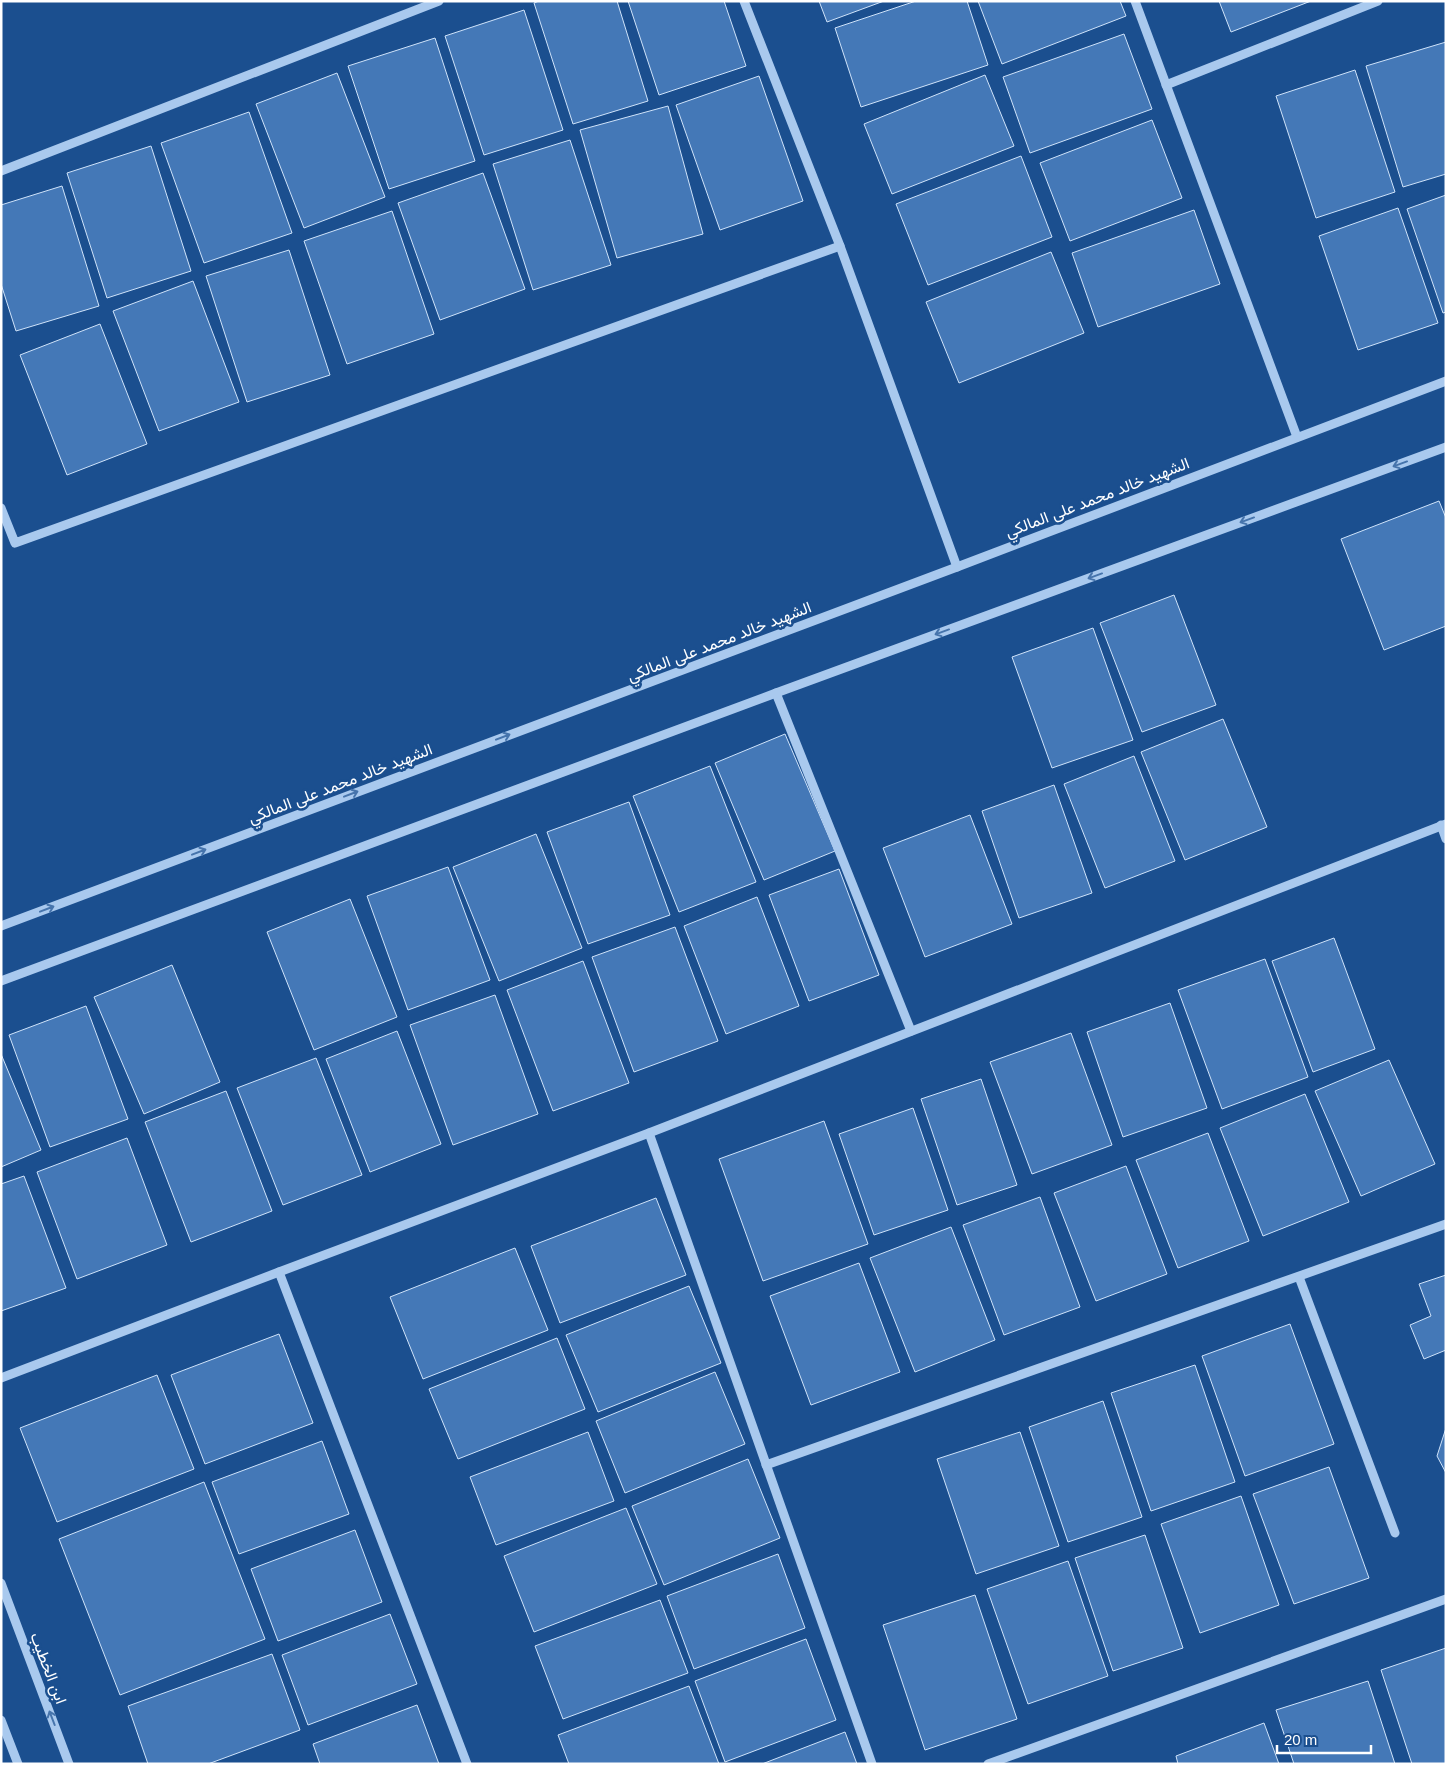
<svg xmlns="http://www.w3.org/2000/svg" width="1447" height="1765" font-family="Arial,Vazirmatn,sans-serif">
	<rect width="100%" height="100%" fill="#1b4f8f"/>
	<!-- building -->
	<g fill="#4478b7" stroke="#cfe3fa">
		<path d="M539,1H617L648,101L573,124L534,3Z"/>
		<path d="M628,1H724L746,66L659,95Z"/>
		<path d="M819,1H884L827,22Z"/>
		<path d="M916,1H967L988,65L861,107L835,28Z"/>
		<path d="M978,1H1120L1126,16L1002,64Z"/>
		<path d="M1219,1H1311L1231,32Z"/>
		<path d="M524,10L563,130L484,155L445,36Z"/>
		<path d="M1124,34L1152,109L1030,153L1003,77Z"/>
		<path d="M435,38L475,161L389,189L348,66Z"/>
		<path d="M1446,42V174L1403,187L1366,66Z"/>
		<path d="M1355,70L1395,192L1316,218L1276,96Z"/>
		<path d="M337,73L385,197L304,228L256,104Z"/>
		<path d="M985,75L1014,146L892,194L864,124Z"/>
		<path d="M759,76L803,201L720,230L676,105Z"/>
		<path d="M668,106L703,234L617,258L580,130Z"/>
		<path d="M249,112L292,233L204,263L161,143Z"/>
		<path d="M1152,120L1182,198L1070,241L1040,163Z"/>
		<path d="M570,140L611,265L533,290L493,164Z"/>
		<path d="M151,146L191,271L107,298L67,173Z"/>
		<path d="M1021,156L1052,237L928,285L896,204Z"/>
		<path d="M483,173L525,289L440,320L398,203Z"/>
		<path d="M62,186L99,306L16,331L1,284V205Z"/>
		<path d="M1446,195V312L1443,313L1407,209Z"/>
		<path d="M1398,208L1438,323L1358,350L1319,236Z"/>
		<path d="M1194,210L1220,284L1098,327L1072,253Z"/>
		<path d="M392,211L434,334L347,364L304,241Z"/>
		<path d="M289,250L330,375L247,402L206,276Z"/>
		<path d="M1051,252L1084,333L959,383L926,302Z"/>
		<path d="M193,281L239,402L159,431L113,311Z"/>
		<path d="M100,324L147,444L67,475L20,355Z"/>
		<path d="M1439,501L1446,518V626L1384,650L1341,539Z"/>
		<path d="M1174,595L1216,705L1142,732L1100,623Z"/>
		<path d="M1093,628L1133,740L1052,768L1012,657Z"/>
		<path d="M1223,719L1267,827L1185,860L1141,752Z"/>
		<path d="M785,734L835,851L764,880L715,763Z"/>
		<path d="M1134,756L1175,861L1105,888L1064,784Z"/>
		<path d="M710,766L756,882L679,912L633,796Z"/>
		<path d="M1054,785L1092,893L1019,918L982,811Z"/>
		<path d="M629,802L670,915L588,944L547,832Z"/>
		<path d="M970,815L1012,924L925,957L883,848Z"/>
		<path d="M536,834L582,948L499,981L453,867Z"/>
		<path d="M448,867L490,980L408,1010L367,896Z"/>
		<path d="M839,869L879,975L809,1001L769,895Z"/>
		<path d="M757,897L799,1006L726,1034L684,926Z"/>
		<path d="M350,899L397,1017L314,1050L267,932Z"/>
		<path d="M675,927L718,1041L634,1072L592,957Z"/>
		<path d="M1334,938L1375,1049L1313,1072L1272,961Z"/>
		<path d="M1265,959L1308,1077L1222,1109L1178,990Z"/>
		<path d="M583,961L629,1083L553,1111L507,990Z"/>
		<path d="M172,965L220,1082L144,1114L94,997Z"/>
		<path d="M495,995L538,1114L453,1145L410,1025Z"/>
		<path d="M1170,1003L1207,1108L1123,1137L1087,1032Z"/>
		<path d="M86,1006L128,1119L50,1147L9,1035Z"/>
		<path d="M397,1031L441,1144L370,1172L326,1059Z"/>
		<path d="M1071,1033L1112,1145L1032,1174L990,1062Z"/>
		<path d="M1,1054L41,1150L1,1167Z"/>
		<path d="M316,1058L362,1175L283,1205L237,1088Z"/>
		<path d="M1389,1060L1435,1164L1361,1196L1315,1091Z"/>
		<path d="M981,1079L1017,1185L957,1205L921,1099Z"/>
		<path d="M226,1091L272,1211L191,1242L145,1122Z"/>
		<path d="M1305,1094L1349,1202L1263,1236L1220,1128Z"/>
		<path d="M913,1108L948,1210L874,1235L839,1134Z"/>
		<path d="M824,1121L868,1244L763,1281L719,1159Z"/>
		<path d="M1208,1133L1249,1241L1178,1268L1136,1160Z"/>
		<path d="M127,1138L167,1245L77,1279L37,1172Z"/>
		<path d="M1126,1166L1167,1274L1096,1301L1054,1193Z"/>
		<path d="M24,1176L66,1288L1,1311V1184Z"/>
		<path d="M1040,1197L1080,1307L1004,1335L963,1225Z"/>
		<path d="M656,1198L686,1275L560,1323L531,1246Z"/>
		<path d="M951,1227L995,1340L915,1372L870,1258Z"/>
		<path d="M515,1248L548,1330L423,1379L390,1297Z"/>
		<path d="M859,1263L900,1372L811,1405L770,1296Z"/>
		<path d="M1446,1275V1350L1424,1359L1410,1325L1431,1316L1419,1284Z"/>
		<path d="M689,1286L721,1363L598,1412L566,1335Z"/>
		<path d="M1290,1324L1334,1444L1245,1476L1202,1356Z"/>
		<path d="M279,1334L313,1423L205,1464L171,1375Z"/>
		<path d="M557,1338L585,1409L458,1459L429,1389Z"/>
		<path d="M1195,1365L1235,1482L1151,1511L1111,1393Z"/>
		<path d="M715,1372L745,1444L625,1493L596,1421Z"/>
		<path d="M157,1375L194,1469L57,1522L20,1428Z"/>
		<path d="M1103,1401L1142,1517L1068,1542L1029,1427Z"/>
		<path d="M1446,1428V1473L1437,1456Z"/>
		<path d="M588,1432L614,1501L496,1545L470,1477Z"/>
		<path d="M1020,1432L1059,1546L976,1574L937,1459Z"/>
		<path d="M322,1441L349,1514L239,1554L212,1482Z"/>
		<path d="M748,1459L780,1538L664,1585L632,1506Z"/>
		<path d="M1329,1467L1369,1578L1294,1604L1253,1494Z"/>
		<path d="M204,1482L265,1639L120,1695L59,1539Z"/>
		<path d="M1241,1496L1279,1605L1200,1633L1161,1524Z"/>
		<path d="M626,1508L657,1584L534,1632L504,1556Z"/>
		<path d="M355,1530L382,1602L278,1641L251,1569Z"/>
		<path d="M1145,1535L1183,1648L1113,1671L1075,1558Z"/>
		<path d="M778,1554L805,1628L694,1669L667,1596Z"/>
		<path d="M1068,1561L1108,1676L1028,1704L987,1589Z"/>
		<path d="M975,1595L1017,1719L925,1750L883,1625Z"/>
		<path d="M660,1600L688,1673L563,1719L535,1646Z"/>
		<path d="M390,1614L417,1684L308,1725L282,1655Z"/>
		<path d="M806,1639L836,1720L725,1762L695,1681Z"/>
		<path d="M1446,1648V1764H1412L1381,1670Z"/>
		<path d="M272,1654L300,1730L208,1764H148L128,1706Z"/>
		<path d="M1368,1681L1395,1764H1294L1276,1710Z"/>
		<path d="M689,1686L719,1764H569L558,1735Z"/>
		<path d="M417,1705L439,1764H320L313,1744Z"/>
		<path d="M1264,1723L1279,1764H1178L1176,1756Z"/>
		<path d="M845,1732L857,1764H762Z"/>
	</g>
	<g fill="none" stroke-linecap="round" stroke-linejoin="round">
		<!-- minor -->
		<g stroke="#a9c9ee" stroke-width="9">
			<path d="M744,1L840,246L957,567"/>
			<path d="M1135,1L1297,437"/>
			<path d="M1166,85L1378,1"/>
			<path d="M1,171L439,1"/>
			<path d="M1,508L15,543L840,246"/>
			<path d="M776,693L911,1031"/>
			<path d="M1441,825L1446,839"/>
			<path d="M1,926L957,567L1446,381"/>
			<path d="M1,981L776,693L1446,447"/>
			<path d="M649,1133L872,1764"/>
			<path d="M279,1272L467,1764"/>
			<path d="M1299,1277L1395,1533"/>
			<path d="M1,1378L279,1272L649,1133L1446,824"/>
			<path d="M766,1465L1446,1224"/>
			<path d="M1,1583L69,1764"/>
			<path d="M1,1720L18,1764"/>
			<path d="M988,1764L1446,1599"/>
		</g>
	</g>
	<!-- one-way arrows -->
	<defs><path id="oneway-shaft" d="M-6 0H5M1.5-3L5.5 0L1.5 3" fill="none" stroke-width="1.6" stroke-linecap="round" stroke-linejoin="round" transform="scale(1.25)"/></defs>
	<g stroke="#4674ac">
		<use href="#oneway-shaft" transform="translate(1400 464) rotate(160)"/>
		<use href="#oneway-shaft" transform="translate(1247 520) rotate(160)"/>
		<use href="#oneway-shaft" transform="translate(1095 576) rotate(160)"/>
		<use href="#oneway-shaft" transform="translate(942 632) rotate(160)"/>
		<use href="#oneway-shaft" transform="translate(503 737) rotate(-21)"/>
		<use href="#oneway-shaft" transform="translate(351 794) rotate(-21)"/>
		<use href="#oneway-shaft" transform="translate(199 852) rotate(-21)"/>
		<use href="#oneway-shaft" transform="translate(47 909) rotate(-21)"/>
		<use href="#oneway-shaft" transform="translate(52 1718) rotate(-111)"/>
	</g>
	<g text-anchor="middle" stroke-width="5" stroke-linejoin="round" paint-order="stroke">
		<!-- street labels -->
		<g font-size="16" fill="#fff" stroke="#1b4f8f">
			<text transform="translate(1097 497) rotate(-21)" y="6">الشهيد خالد محمد على المالكي</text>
			<text transform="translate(719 641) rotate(-21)" y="6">الشهيد خالد محمد على المالكي</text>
			<text transform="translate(340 783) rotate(-21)" y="6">الشهيد خالد محمد على المالكي</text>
			<text transform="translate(49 1668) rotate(69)" y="6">ابن الخطيب</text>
		</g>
	</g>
	<!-- border -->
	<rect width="1447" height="1765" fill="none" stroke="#ffffff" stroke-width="5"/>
	<!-- scale -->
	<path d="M1277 1745v8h94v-8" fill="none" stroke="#ffffff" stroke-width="2.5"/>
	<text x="1284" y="1745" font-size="15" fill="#ffffff" stroke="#1b4f8f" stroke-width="4" paint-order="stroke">20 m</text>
</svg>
